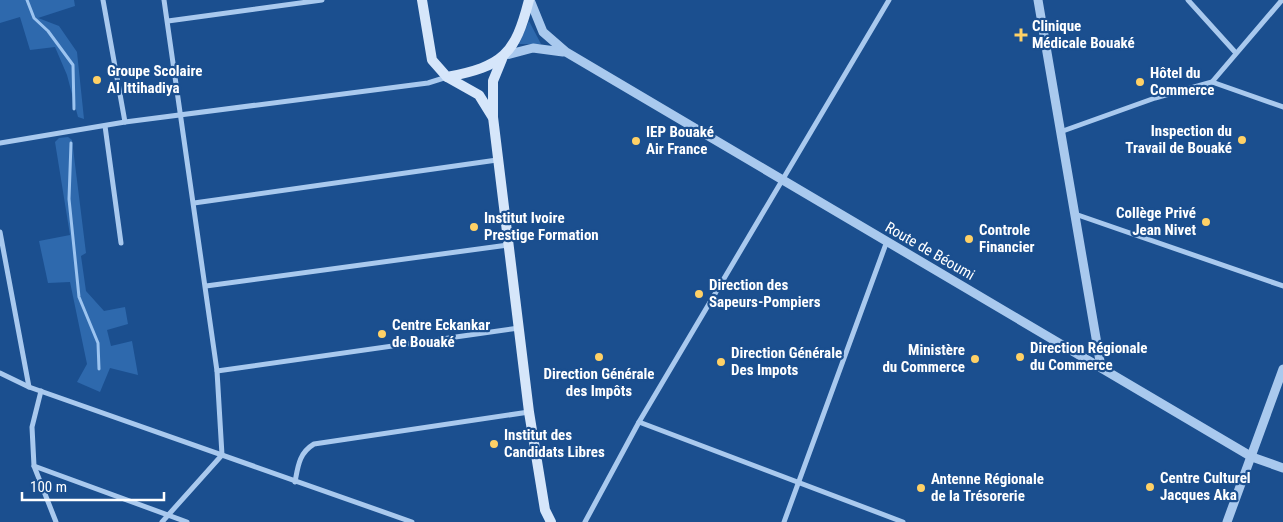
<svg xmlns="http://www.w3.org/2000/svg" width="1283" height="522" font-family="'Roboto Condensed',sans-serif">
	<rect width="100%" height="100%" fill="#1b4f8f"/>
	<!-- green -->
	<g fill="#2e69ad">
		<path d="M0,0H74L75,6L38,18L59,26L77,52L84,119L78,117L67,75L55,47L30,50L20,17L0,23Z"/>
		<path d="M529,21L541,44H519Z"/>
		<path d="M68,137L72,140L86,253L81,256L86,291L104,311L125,307L128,324L107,330L111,346L132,341L138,375L110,368L100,392L77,382L87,364L70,282L48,283L39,241L70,235L55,142L59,138Z"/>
	</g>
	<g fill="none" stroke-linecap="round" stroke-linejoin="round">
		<!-- stream -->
		<g stroke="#9cc4f0" stroke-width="3">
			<path d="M27,0L34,18L48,31L73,65L74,109"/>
			<path d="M71,143L69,199L79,297L98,343L99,369"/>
		</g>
		<!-- minor -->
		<g stroke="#a9c9ee" stroke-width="5">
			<path d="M103,0L125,122"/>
			<path d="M1188,0L1235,52"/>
			<path d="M168,21L322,0"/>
			<path d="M1212,82L1283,107"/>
			<path d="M105,126L121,243"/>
			<path d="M1060,132L1155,98L1212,82L1282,0"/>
			<path d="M0,143L125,122L428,83L447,77"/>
			<path d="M194,203L497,160"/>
			<path d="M1075,214L1283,286"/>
			<path d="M0,232L29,387"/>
			<path d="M206,286L508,245"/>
			<path d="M217,371L519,328"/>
			<path d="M0,373L29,387L412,522"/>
			<path d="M41,391L32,427L34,466L56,522"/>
			<path d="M639,422L903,522"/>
			<path d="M34,466L187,522"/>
			<path d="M295,482C298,466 299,453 314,444L529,412"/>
			<path d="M162,522L222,455L217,371L164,0"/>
			<path d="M585,522L639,422L889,0"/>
			<path d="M784,522L887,241"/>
		</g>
		<!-- tertiary -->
		<g stroke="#a9c9ee" stroke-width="9">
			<path d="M530,0L543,32L566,52L1252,457L1283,468"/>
			<path d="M1038,0L1101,367"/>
			<path d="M506,55L533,48L563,52"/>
			<path d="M1227,522L1283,369"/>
		</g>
		<!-- secondary -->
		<g stroke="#d6e6fa" stroke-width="10">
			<path d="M422,0L432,60L447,77C503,66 515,55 529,0"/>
			<path d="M502,59L493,81V117L529,412L545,510L551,522"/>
			<path d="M447,77L479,95L492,116"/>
		</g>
	</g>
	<!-- markers -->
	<g fill="#ffd166" stroke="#1b4f8f" stroke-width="2">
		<path d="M1018.5 27.5h5v5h5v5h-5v5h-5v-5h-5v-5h5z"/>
		<circle cx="97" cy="80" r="5"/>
		<circle cx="1140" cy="82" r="5"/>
		<circle cx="1242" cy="140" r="5"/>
		<circle cx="636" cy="141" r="5"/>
		<circle cx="1206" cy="222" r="5"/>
		<circle cx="474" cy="227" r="5"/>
		<circle cx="969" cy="239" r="5"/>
		<circle cx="699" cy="294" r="5"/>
		<circle cx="382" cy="334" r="5"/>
		<circle cx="599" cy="357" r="5"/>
		<circle cx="1020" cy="357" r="5"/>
		<circle cx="975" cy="359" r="5"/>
		<circle cx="721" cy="362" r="5"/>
		<circle cx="494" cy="444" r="5"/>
		<circle cx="1150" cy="487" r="5"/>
		<circle cx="921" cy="488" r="5"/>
	</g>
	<g text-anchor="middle" stroke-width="4.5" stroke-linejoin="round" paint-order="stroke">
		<!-- poi labels -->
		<g font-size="15" font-weight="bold" fill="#fff" stroke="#1b4f8f" text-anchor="start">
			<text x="1032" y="31">Clinique<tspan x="1032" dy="17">Médicale Bouaké</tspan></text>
			<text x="107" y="76">Groupe Scolaire<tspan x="107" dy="17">Al Ittihadiya</tspan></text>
			<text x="1150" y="78">Hôtel du<tspan x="1150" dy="17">Commerce</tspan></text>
			<text x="1232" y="136" text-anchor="end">Inspection du<tspan x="1232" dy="17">Travail de Bouaké</tspan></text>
			<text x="646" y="137">IEP Bouaké<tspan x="646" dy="17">Air France</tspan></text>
			<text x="1196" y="218" text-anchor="end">Collège Privé<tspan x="1196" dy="17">Jean Nivet</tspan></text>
			<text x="484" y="223">Institut Ivoire<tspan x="484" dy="17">Prestige Formation</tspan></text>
			<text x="979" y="235">Controle<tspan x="979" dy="17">Financier</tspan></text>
			<text x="709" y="290">Direction des<tspan x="709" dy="17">Sapeurs-Pompiers</tspan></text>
			<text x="392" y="330">Centre Eckankar<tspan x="392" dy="17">de Bouaké</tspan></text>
			<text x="1030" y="353">Direction Régionale<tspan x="1030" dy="17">du Commerce</tspan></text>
			<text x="965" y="355" text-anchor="end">Ministère<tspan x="965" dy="17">du Commerce</tspan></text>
			<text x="731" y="358">Direction Générale<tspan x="731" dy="17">Des Impots</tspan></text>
			<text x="599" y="379" text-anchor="middle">Direction Générale<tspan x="599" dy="17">des Impôts</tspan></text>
			<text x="504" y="440">Institut des<tspan x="504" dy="17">Candidats Libres</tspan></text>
			<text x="1160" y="483">Centre Culturel<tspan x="1160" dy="17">Jacques Aka</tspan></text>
			<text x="931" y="484">Antenne Régionale<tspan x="931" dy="17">de la Trésorerie</tspan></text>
		</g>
		<!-- street labels -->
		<g font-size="15" fill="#fff" stroke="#1b4f8f">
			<text transform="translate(930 251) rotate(30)" y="5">Route de Béoumi</text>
		</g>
	</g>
	<!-- scale -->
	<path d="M22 492v8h142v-8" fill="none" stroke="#ffffff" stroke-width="2.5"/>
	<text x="30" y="492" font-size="15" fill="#ffffff" stroke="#1b4f8f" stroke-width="4" paint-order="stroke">100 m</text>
</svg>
